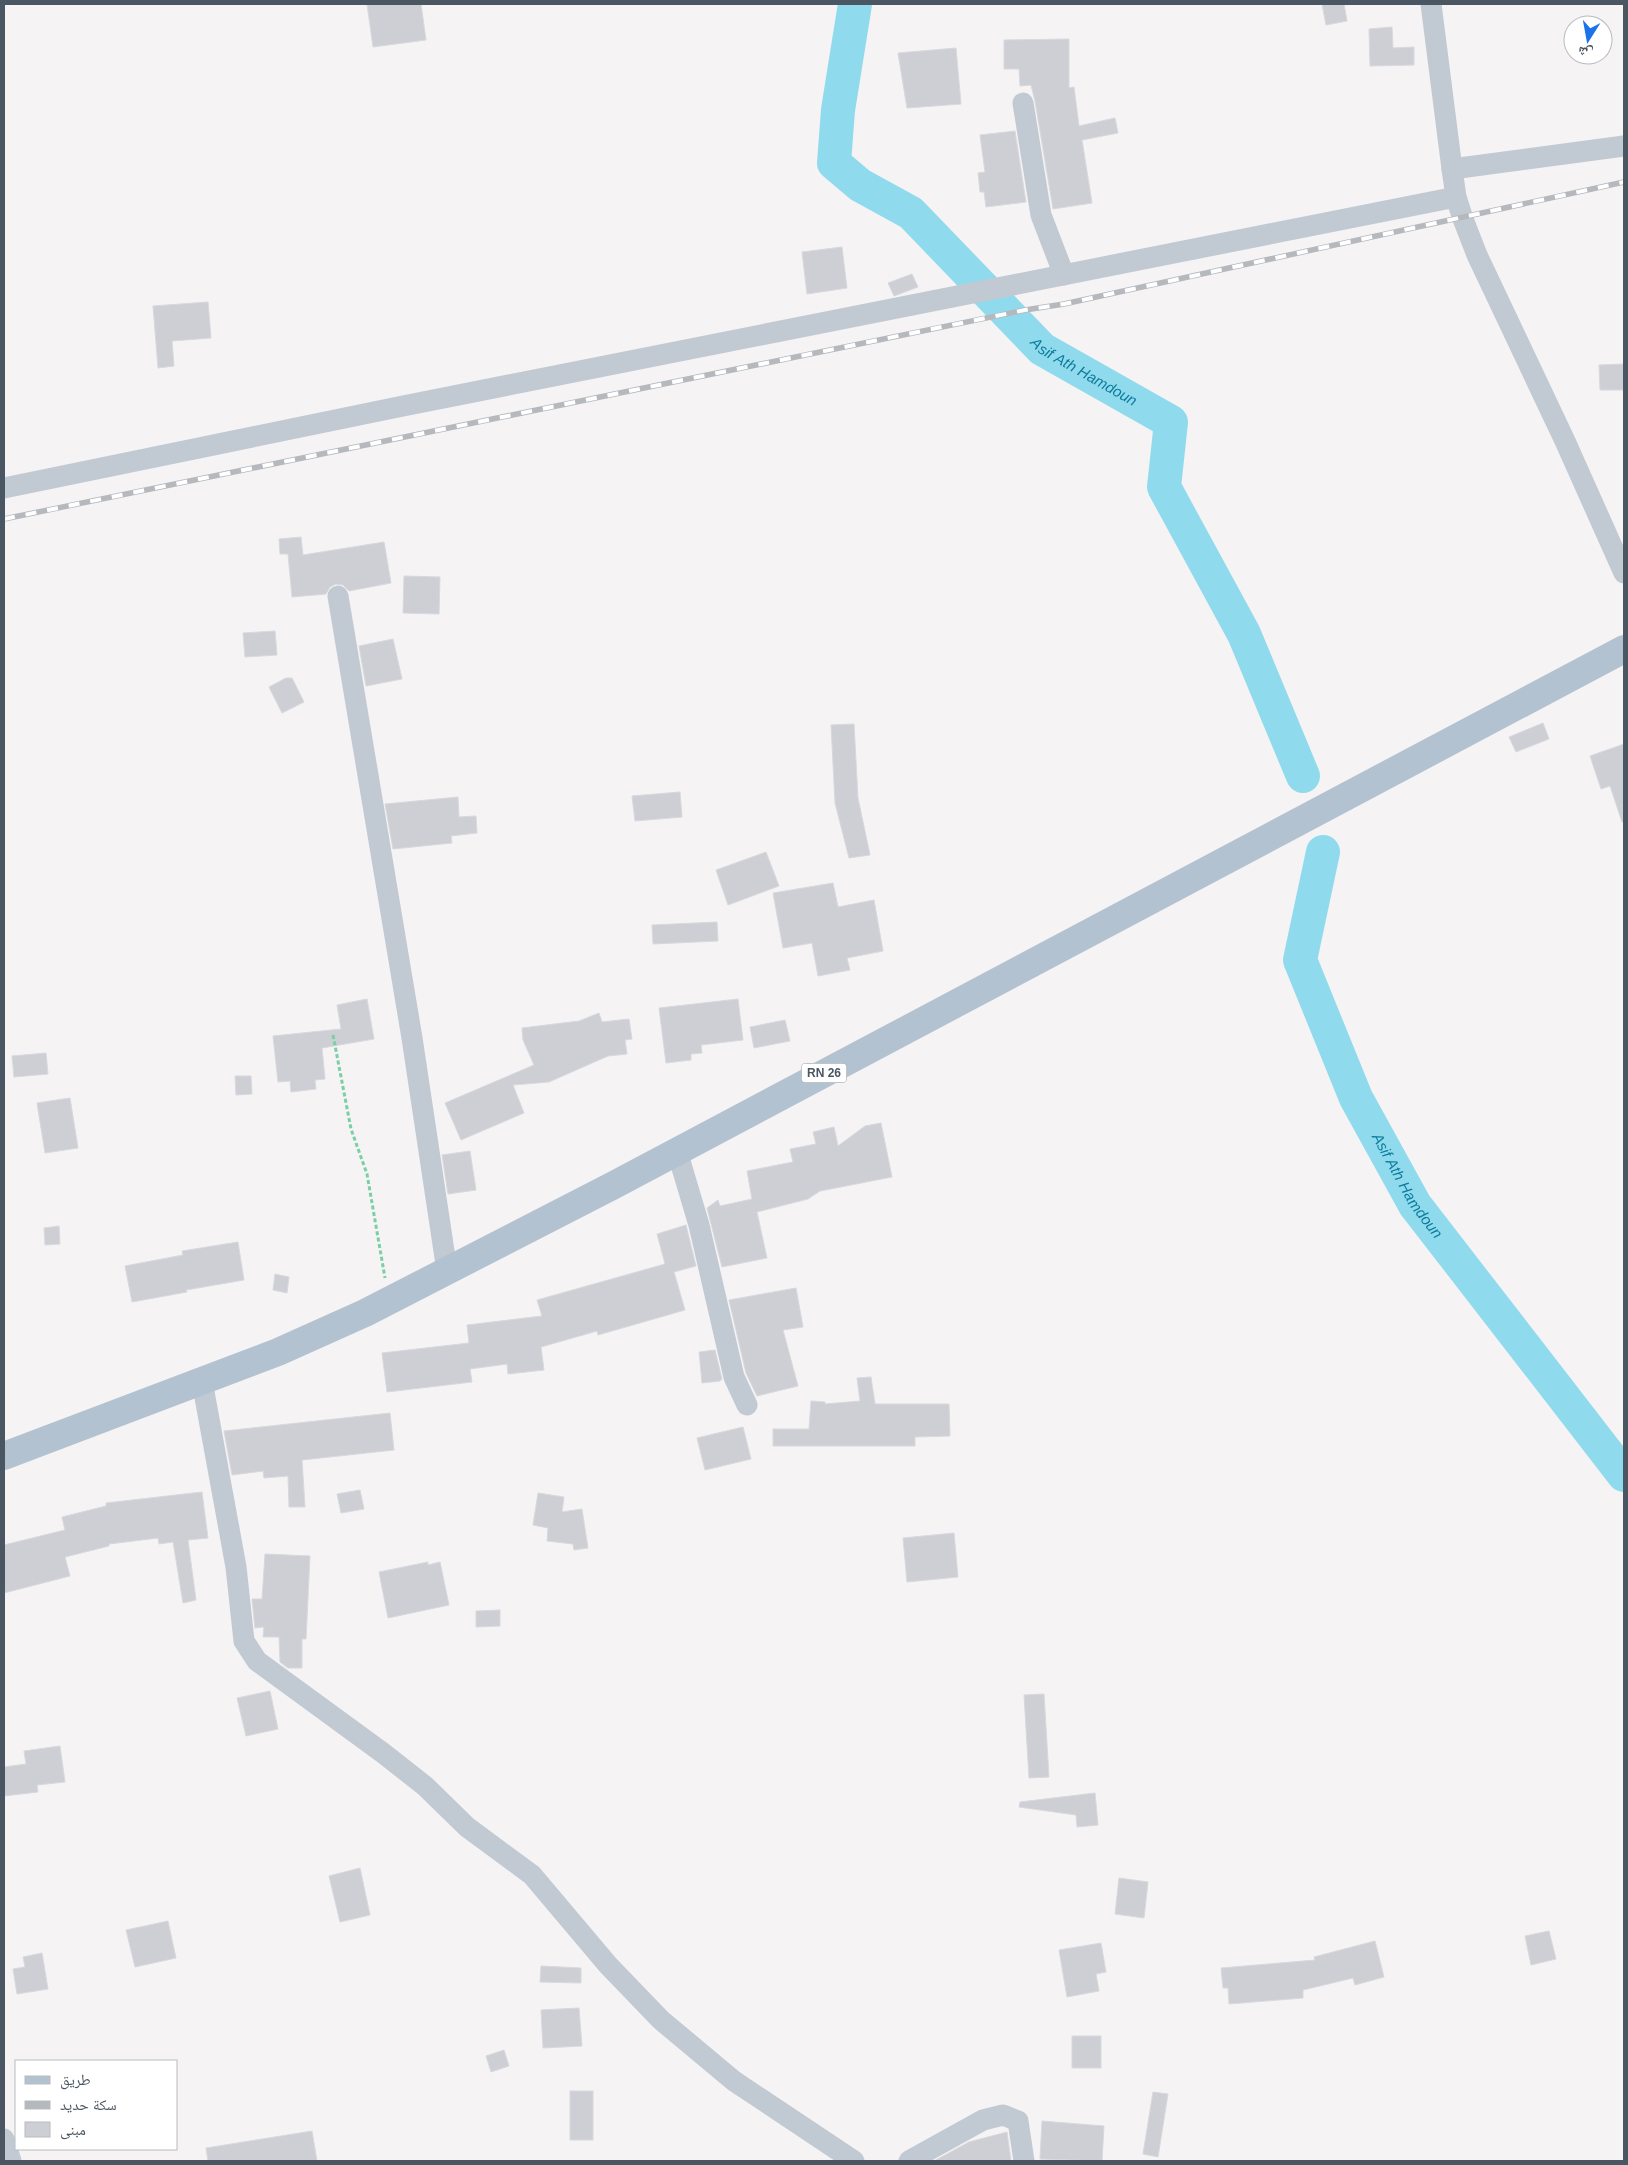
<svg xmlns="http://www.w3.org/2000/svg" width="1628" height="2165" font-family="Arial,'Noto Naskh Arabic',sans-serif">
	<rect width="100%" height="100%" fill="#f5f3f3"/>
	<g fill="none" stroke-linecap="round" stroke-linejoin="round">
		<!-- river -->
		<g stroke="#90daee" stroke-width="34">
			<path id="s1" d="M855,4L838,110L834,163L860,185L911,213L1042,349L1171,422L1164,487L1244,634L1303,776"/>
			<path id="s2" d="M1323,852L1300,960L1356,1098L1415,1205L1624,1475"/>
		</g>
	</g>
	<!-- building -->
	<g fill="#cdcfd5" stroke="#d7d9de">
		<path d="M367,4H421L426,40L373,47Z"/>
		<path d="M1322,4H1344L1347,21L1326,25Z"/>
		<path d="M1392,27L1393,48L1414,47V65L1370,66L1369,29Z"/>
		<path d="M1069,39V88L1074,87L1079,126L1115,118L1118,133L1082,140L1092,203L1053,209L1035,101L1031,85L1020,86L1019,69H1004V40Z"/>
		<path d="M956,48L961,104L907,108L898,53Z"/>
		<path d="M1015,131L1026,202L986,207L984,192H980L978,173L985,172L980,135Z"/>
		<path d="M842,247L847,288L807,294L802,252Z"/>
		<path d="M912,274L918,287L894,296L888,283Z"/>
		<path d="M208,302L211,338L172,341L174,366L158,368L153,306Z"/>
		<path d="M1624,364V390H1600L1599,365Z"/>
		<path d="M301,537L303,555L384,542L391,583L349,591L343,585L336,584L330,587L326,594L292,597L288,554H280L279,539Z"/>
		<path d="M404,576L440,577L439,614L403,613Z"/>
		<path d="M275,631L277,655L245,657L243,633Z"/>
		<path d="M393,639L402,679L366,686L359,646Z"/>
		<path d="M286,678H292L304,702L282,713L269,687Z"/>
		<path d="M1543,723L1549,739L1516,752L1509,737Z"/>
		<path d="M854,724L858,798L870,855L849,858L835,803L831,725Z"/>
		<path d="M1624,744V821L1622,822L1610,786L1601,789L1590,756Z"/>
		<path d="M680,792L682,817L635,821L632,796Z"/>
		<path d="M458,797L459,817L476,816L477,833L451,836L452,843L393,849L385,804Z"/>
		<path d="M766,852L779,886L728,905L716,870Z"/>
		<path d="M833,883L838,907L874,900L883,951L847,958L850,970L818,976L812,943L783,948L773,893Z"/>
		<path d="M717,922L718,941L653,944L652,925Z"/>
		<path d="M367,999L374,1039L322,1048L325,1079L315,1080L316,1089L291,1092L290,1081L278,1082L273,1036L341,1029L337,1005Z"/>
		<path d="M738,999L743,1040L701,1045L702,1053L691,1054V1060L666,1063L659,1008Z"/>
		<path d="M599,1013L602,1022L629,1019L632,1039L625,1040L627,1054L608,1056L549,1082L513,1085L524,1113L461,1140L445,1103L534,1065L523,1040L522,1028L579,1021Z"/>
		<path d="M785,1020L790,1041L754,1048L750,1027Z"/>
		<path d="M46,1053L48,1074L14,1077L12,1056Z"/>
		<path d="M235,1076H251L252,1094L236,1095Z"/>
		<path d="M70,1098L78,1148L45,1153L37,1103Z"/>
		<path d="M881,1123L892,1177L820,1191L808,1199L757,1212L767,1258L722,1267L707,1208L718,1200L720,1206L752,1199L747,1171L793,1162L790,1149L816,1144L813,1132L834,1127L838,1146L865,1126Z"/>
		<path d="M470,1151L476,1190L448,1194L442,1155Z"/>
		<path d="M686,1225L696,1266L674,1272L685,1310L598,1335L597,1331L541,1347L544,1370L508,1374L507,1364L470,1369L472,1382L387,1392L382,1353L469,1343L467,1325L542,1316L537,1300L665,1264L657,1234Z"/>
		<path d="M59,1226L60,1244L45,1245L44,1228Z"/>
		<path d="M238,1242L244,1280L186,1290L187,1292L132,1302L125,1266L183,1255L182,1251Z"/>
		<path d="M275,1274L289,1277L287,1293L273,1290Z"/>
		<path d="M796,1288L803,1327L783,1330L798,1386L757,1396L746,1373L729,1300Z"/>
		<path d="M715,1350L722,1379L720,1381L702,1383L699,1352Z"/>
		<path d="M871,1377L875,1404H949L950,1436L915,1437V1446H773V1429H809L811,1401L825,1402V1404L860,1401L857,1378Z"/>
		<path d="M390,1413L394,1450L302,1460L305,1507H289L288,1476L264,1478L263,1471L232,1475L224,1431Z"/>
		<path d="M743,1427L751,1459L705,1470L697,1438Z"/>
		<path d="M360,1490L364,1509L341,1513L337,1494Z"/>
		<path d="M202,1492L208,1538L188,1540L196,1600L183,1603L173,1542L159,1544L158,1538L109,1544V1546L65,1557L70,1576L4,1593V1545L65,1530L62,1517L106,1506V1503Z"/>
		<path d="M538,1493L564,1497L562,1512L582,1509L588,1548L574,1550L573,1544L547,1541L548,1528L533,1525Z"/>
		<path d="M954,1533L958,1577L907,1582L903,1538Z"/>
		<path d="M265,1554L310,1556L306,1639H302V1668H288L280,1662L279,1637H263L264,1627L255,1628L252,1599H262Z"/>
		<path d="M428,1562V1565L440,1562L449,1605L388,1618L379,1572Z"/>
		<path d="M500,1610V1626L476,1627V1611Z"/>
		<path d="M270,1691L278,1729L246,1736L237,1698Z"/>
		<path d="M1044,1694L1049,1777L1029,1778L1024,1695Z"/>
		<path d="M60,1746L65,1782L37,1785L38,1792L4,1796V1767L26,1764L24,1751Z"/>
		<path d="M1095,1793L1098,1825L1077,1827L1076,1815L1019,1807L1020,1802Z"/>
		<path d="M360,1868L370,1915L340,1922L329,1876Z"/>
		<path d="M1119,1878L1148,1882L1144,1918L1115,1914Z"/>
		<path d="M168,1921L176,1958L135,1967L126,1930Z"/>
		<path d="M1549,1931L1556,1959L1531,1965L1525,1936Z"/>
		<path d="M1375,1941L1384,1977L1355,1985L1353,1978L1303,1990V1998L1229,2004L1228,1988H1223L1221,1968L1315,1960L1314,1957Z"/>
		<path d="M1101,1943L1106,1972L1096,1974L1099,1991L1067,1997L1059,1950Z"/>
		<path d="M42,1953L48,1989L17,1994L13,1969L25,1967L23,1957Z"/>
		<path d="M541,1966L581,1968V1983L540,1982Z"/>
		<path d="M579,2008L582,2046L543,2048L541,2010Z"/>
		<rect x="1072" y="2036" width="29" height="32"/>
		<path d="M504,2050L509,2066L491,2072L486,2056Z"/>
		<rect x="570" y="2091" width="23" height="49"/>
		<path d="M1153,2092L1168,2094L1158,2157L1143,2154Z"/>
		<path d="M1042,2121L1104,2126L1102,2161L1040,2159Z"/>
		<path d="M312,2131L317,2161H208L206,2148Z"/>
		<path d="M1007,2132L1011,2161H934L969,2142Z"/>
	</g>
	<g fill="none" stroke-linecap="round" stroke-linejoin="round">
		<!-- path -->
		<path stroke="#7ad0a6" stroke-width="3" stroke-dasharray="4 2.5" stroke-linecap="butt" d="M333,1035L351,1129L367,1174L385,1278"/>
		<!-- minor -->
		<g stroke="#c1cad2" stroke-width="21">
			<path d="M1431,4L1452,169L1456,197L1463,219L1477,255L1565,441L1624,573"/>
			<path d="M1023,103L1041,215L1064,275"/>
			<path d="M1452,169L1624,146"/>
			<path d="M4,488L403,406L1456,197"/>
			<path d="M338,596L412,1038L447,1271"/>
			<path d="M677,1151L699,1225L734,1377L747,1405"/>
			<path d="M202,1381L236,1567L244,1641L257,1661L383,1753L425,1786L467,1827L532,1875L608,1965L661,2020L734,2081L854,2161"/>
			<path d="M4,2139L11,2161"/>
			<path d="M909,2161L983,2120L1003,2115L1018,2121L1024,2161"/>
		</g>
		<!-- primary -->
		<path stroke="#b3c2d1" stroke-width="28" d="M4,1456L278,1352L365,1313L614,1185L1624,649"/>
		<!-- rail casing -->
		<g stroke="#b5b8bd" stroke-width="5.5">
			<path id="rail" d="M4,519L1025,310L1064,304L1624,182"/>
		</g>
		<!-- rail -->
		<use href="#rail" stroke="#fff" stroke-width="4" stroke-dasharray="11" stroke-linecap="butt"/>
	</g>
	<g text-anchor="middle" stroke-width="5" stroke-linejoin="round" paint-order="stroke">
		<!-- shield labels -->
		<rect fill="#fff" stroke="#808990" stroke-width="1" x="801.5" y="1063.5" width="45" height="19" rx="4"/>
		<g font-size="12" font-weight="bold" fill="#4a5661">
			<text x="824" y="1077">RN 26</text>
		</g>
		<!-- water labels -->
		<g font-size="15" font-style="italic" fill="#0c7c9b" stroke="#fff">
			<text dy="5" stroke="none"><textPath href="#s1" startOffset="489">Asif Ath Hamdoun</textPath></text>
			<text dy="5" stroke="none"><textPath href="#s2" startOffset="361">Asif Ath Hamdoun</textPath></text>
		</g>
	</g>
	<!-- border -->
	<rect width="1628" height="2165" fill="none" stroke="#4a5661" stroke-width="10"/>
	<!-- legend -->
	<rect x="15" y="2060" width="162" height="90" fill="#ffffff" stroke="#b7bbc0"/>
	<rect x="25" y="2076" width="25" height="8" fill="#b3c2d1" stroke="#b7bbc0"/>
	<text x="60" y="2085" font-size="15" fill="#4a5661">طريق</text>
	<rect x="25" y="2101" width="25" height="8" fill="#b5b8bd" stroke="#b7bbc0"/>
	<text x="60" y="2110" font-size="15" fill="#4a5661">سكة حديد</text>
	<rect x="25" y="2122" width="25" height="15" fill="#cdcfd5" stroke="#b7bbc0"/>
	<text x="60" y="2135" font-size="15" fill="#4a5661">مبنى</text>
	<!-- north arrow -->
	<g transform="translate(1588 40) rotate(191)"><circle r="24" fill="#ffffff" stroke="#b7bbc0"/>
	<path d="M0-4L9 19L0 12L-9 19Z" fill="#1a73e8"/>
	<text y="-8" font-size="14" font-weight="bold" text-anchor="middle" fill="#4a5661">ش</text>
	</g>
</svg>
